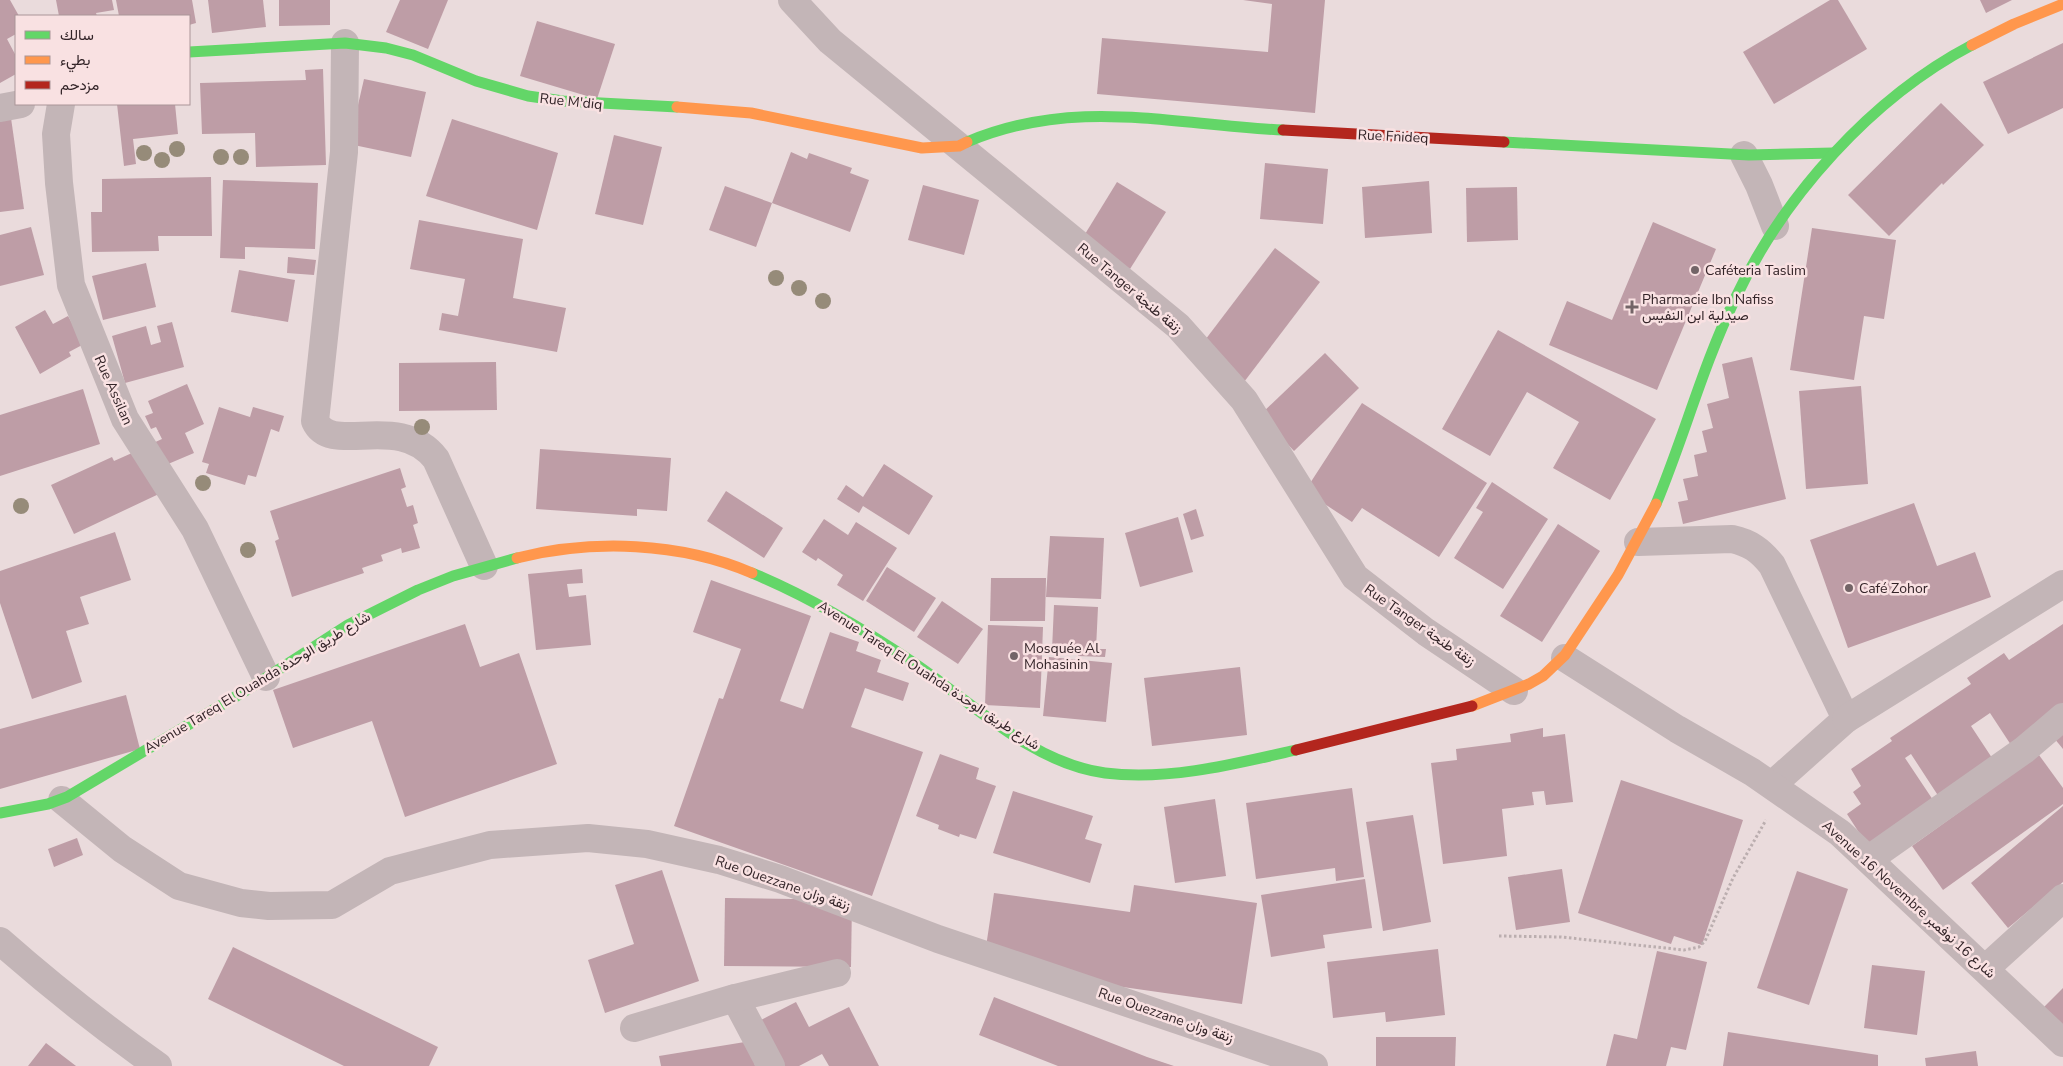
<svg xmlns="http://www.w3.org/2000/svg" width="2063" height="1066" font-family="'Nunito Sans',Vazirmatn,sans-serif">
	<rect width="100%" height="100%" fill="#eadbdc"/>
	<!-- building -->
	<g fill="#be9da6">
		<path d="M0,0H10L19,16H16V34L7,39L16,56V74L0,83Z"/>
		<path d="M56,0H112L114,10L96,13L97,16H59Z"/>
		<path d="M116,0H192L196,23L189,25V16H119Z"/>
		<path d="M208,0H263L266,27L212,33Z"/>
		<path d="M279,0H330V25L279,26Z"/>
		<path d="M400,0H448L428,49L386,32Z"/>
		<path d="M1243,0H1325L1315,113L1097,94L1102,38L1268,52L1272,4Z"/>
		<path d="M1830,0H1838L1867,49L1774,104L1743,52Z"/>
		<path d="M1980,0H2012L1986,13Z"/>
		<path d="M537,21L615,44L597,99L520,76Z"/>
		<path d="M2063,43V108L2008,134L1983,82Z"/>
		<path d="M323,69L326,165L256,167L255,133L202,134L200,83L306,80L305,70Z"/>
		<path d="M364,79L426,92L411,157L349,144Z"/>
		<path d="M1941,103L1984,145L1943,185L1942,183L1889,236L1848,195Z"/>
		<path d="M117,104H175L178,134L133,139L136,164L124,166Z"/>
		<path d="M11,118L24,209L0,212V120Z"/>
		<path d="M452,119L558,153L537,230L426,196Z"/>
		<path d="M614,135L662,147L643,225L595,214Z"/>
		<path d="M791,152L807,159L809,153L852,168L850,173L869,180L850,232L772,203Z"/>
		<path d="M1265,163L1328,169L1323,224L1260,219Z"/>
		<path d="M211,177L212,236H158L159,251L92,252L91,212H102V179Z"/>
		<path d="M223,180L318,183L315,249L245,247V259L220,258Z"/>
		<path d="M1429,181L1432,233L1365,238L1362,187Z"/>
		<path d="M1117,182L1166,212L1130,269L1082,239Z"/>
		<path d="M923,185L979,200L964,255L908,240Z"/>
		<path d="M725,186L772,203L756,247L709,230Z"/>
		<path d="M1517,187L1518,240L1467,242L1466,188Z"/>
		<path d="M419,220L523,239L513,298L566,308L557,352L439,330L442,313L458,316L465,279L410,269Z"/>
		<path d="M1653,222L1716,249L1657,390L1549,345L1567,301L1612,320Z"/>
		<path d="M31,227L44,275L0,286V235Z"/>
		<path d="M1812,228L1896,240L1884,319L1864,316L1854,380L1790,370Z"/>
		<path d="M1275,248L1320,282L1244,382L1199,348Z"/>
		<path d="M288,257L316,260L314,275L287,273Z"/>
		<path d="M146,263L156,307L103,320L92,276Z"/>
		<path d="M239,270L295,280L288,322L231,312Z"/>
		<path d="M45,310L53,324L68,316L84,344L69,352L71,356L40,374L15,327Z"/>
		<path d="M172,322L184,367L125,383L112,336L146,326L151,345L161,342L157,326Z"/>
		<path d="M1498,330L1656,419L1610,500L1553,468L1579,422L1527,392L1490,456L1442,429Z"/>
		<path d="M1325,353L1359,388L1294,451L1260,415Z"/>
		<path d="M1752,357L1786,499L1683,524L1678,502L1688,500L1683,479L1698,476L1694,455L1707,452L1702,431L1713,428L1707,404L1729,398L1722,364Z"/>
		<path d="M496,362L497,410L399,411V363Z"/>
		<path d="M187,384L204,424L185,433L194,453L161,467L151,444L162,439L156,427L151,429L145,416L153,413L148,401Z"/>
		<path d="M1861,386L1868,484L1806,489L1799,391Z"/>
		<path d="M83,389L100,444L0,476V415Z"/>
		<path d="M1362,403L1487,483L1439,557L1362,508L1352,522L1305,491Z"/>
		<path d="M219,407L250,417L253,407L284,416L279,432L271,429L256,477L248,475L245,485L206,473L209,464L202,462Z"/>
		<path d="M141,449L161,493L74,534L51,485L112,457L114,461Z"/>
		<path d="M540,449L671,458L667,511L637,509V516L536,509Z"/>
		<path d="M884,464L933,496L909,535L863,506L859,513L837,499L846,485L863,497Z"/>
		<path d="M400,468L406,487L401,489L407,507L413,505L418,523L413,525L420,548L402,553L401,548L381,555L383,561L362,568L364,573L292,597L275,541L279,539L270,511Z"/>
		<path d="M1492,482L1548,519L1503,589L1454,558L1483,512L1476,508Z"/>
		<path d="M726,491L783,528L764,558L707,521Z"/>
		<path d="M1914,503L1937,566L1975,552L1991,597L1848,648L1810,540Z"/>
		<path d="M1196,509L1204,536L1191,540L1183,514Z"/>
		<path d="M1178,517L1193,572L1140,587L1125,533Z"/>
		<path d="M824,519L848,535L856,522L897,548L863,601L837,585L843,575L818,558L816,561L802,552Z"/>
		<path d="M1558,524L1600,551L1542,642L1500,616Z"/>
		<path d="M115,532L131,580L80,597L89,624L66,631L82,682L32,699L0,603V571Z"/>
		<path d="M1050,536L1104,538L1101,599L1046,597Z"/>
		<path d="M887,567L936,598L914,632L866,601Z"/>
		<path d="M582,569L583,583L567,584L569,597L586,595L591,645L536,650L528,574Z"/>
		<path d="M991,578H1046L1045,621H990Z"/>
		<path d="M711,580L811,616L780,701L803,709L830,632L859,642L856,651L881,660L877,672L909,683L903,701L865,688L851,727L923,752L872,896L674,826L719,698L723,699L741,649L693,632Z"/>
		<path d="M942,601L983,629L958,664L917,637Z"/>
		<path d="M1054,605L1098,607L1096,649H1106L1105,657L1078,656V651L1052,650Z"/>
		<path d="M465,624L480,667L519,653L557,764L405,817L372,721L293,748L273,690Z"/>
		<path d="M2063,624V703L2011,745L1990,713L1971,726L1996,764L1939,797L1911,754L1905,758L1933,800L1867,845L1847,814L1861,804L1853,792L1861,786L1851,769L1892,741L1890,738L1971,684L1967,678L2004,653L2009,660Z"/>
		<path d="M988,625L1043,627L1040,708L985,705Z"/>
		<path d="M1049,657L1112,663L1106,722L1043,716Z"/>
		<path d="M1240,667L1247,735L1152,746L1144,678Z"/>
		<path d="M126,695L140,749L0,789V729Z"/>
		<path d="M1543,728V737L1565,734L1573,802L1546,805L1544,791L1532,792L1534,805L1502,809L1507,856L1443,864L1431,763L1457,760L1456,749L1511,742L1510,734Z"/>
		<path d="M2063,730V749L2054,738Z"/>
		<path d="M940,754L979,768L976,779L996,786L976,839L960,834L959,837L938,829L939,825L916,816Z"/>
		<path d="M2039,755L2063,788V804L1943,890L1912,846Z"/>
		<path d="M1621,780L1743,820L1702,945L1674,936L1671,944L1578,913Z"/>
		<path d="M1352,788L1364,877L1336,881L1335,868L1256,879L1246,803Z"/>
		<path d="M1013,791L1093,816L1085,839L1102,844L1090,883L993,853Z"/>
		<path d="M1215,799L1226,876L1175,883L1164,807Z"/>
		<path d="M2063,806V882L2008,928L1971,883Z"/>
		<path d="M1413,815L1431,922L1383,931L1366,822Z"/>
		<path d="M77,838L83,855L54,867L48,849Z"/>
		<path d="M1562,869L1570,922L1516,930L1508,877Z"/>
		<path d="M662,870L699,981L605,1013L588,960L634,944L615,885Z"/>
		<path d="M1797,871L1848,889L1809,1005L1757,988Z"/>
		<path d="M1365,879L1372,928L1323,935L1325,948L1271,957L1261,895Z"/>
		<path d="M1134,885L1257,903L1242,1004L983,967L994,893L1130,912Z"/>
		<path d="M725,898L852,900L851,967L724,966Z"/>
		<path d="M233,947L438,1047L429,1066H344L208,999Z"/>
		<path d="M1438,949L1445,1015L1386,1022L1385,1012L1333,1018L1327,962Z"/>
		<path d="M1657,951L1707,962L1686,1050L1671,1047L1666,1066H1606L1614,1034L1637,1039Z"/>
		<path d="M1872,965L1925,971L1917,1035L1864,1028Z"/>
		<path d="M2063,988V1031L2041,1010Z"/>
		<path d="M994,997L1147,1057L1174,1066H1058L979,1035Z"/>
		<path d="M796,1002L809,1027L849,1007L879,1066H829L822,1054L799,1066H777L755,1023Z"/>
		<path d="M1728,1032L1878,1055V1066H1723Z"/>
		<path d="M1376,1037H1456L1455,1066H1376Z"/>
		<path d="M751,1041L755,1066H661L659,1056Z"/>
		<path d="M46,1043L76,1066H28Z"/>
		<path d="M1976,1051L1978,1066H1926L1925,1058Z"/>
	</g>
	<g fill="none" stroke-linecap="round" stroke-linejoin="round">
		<!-- path -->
		<path stroke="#bbaeaf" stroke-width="3" stroke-dasharray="2.5 2.5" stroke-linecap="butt" d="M1499,936L1561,937L1684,950L1699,947L1705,941L1733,878L1766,820"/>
		<!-- street -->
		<g stroke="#c3b5b7" stroke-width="28">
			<path d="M792,0L830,41L1178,326L1244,400L1355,577L1426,632L1514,691"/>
			<path d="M345,43L344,152L315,421C331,457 399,411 436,459L484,566"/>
			<path d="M61,104L56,134L59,183L71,285L125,419L195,529L266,677"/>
			<path d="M0,108L21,104"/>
			<path d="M1744,155L1759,185L1775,226"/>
			<path d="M1638,542L1732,539C1750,543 1760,550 1772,565L1846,719L1772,785"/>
			<path d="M1565,658L1677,729L1752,772L1840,833L2063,1043"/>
			<path d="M1846,719L2063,584"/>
			<path d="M62,800L122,849L179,886L241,903L269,906L332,905L390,871L490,845L588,838L647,844L719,860L780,879L938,939L1314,1066"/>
			<path d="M1869,859L2024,750L2063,717"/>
			<path d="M0,941C51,986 103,1027 158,1066"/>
			<path d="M1986,968L2063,898"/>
			<path d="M735,998L771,1066"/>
			<path d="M634,1028L735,998L837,973"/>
		</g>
		<!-- fast -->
		<g stroke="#63d668" stroke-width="11">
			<path d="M189,52L345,43L386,48L413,55L476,81L528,96L563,101L677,107"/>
			<path d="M967,142C1076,96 1171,125 1283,130"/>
			<path d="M1504,142L1749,155L1833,153"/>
			<path d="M1656,504C1684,437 1703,365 1735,299C1783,197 1871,98 1972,45"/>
			<path d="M752,573C810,597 862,628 914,663C973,703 1031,763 1105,773C1168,781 1235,764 1296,750"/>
			<path d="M0,813L48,804L67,797L250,688L348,625L418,590L453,576L517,558"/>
		</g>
		<!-- slow -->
		<g stroke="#ff974d" stroke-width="11">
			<path d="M1972,45L2014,24L2063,4"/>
			<path d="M677,107L751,113L922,148L959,146L967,142"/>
			<path d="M517,558C593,539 680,542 752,573"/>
			<path d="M1472,706L1529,684L1543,676L1565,655L1618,575L1656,504"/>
		</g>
		<!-- jam -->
		<g stroke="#b3261e" stroke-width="11">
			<path d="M1283,130L1504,142"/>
			<path d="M1296,750L1472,706"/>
		</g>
	</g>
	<!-- trees -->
	<g fill="#968b79">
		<circle cx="177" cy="149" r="8"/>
		<circle cx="144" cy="153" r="8"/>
		<circle cx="221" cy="157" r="8"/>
		<circle cx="241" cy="157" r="8"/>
		<circle cx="162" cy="160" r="8"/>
		<circle cx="776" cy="278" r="8"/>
		<circle cx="799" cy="288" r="8"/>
		<circle cx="823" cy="301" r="8"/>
		<circle cx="422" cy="427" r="8"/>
		<circle cx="203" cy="483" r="8"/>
		<circle cx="21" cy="506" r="8"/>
		<circle cx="248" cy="550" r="8"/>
	</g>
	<!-- markers -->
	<g fill="#736467" stroke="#f9e1e2" stroke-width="2">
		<circle cx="1695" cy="270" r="5"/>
		<path d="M1629.5 299.5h5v5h5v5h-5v5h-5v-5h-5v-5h5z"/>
		<circle cx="1849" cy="588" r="5"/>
		<circle cx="1014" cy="656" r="5"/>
	</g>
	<g text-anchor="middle" stroke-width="5" stroke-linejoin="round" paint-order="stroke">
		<!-- street labels -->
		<g font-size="14" fill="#332428" stroke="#f9e1e2">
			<text transform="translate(571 101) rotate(6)" y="5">Rue M'diq</text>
			<text transform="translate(1393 136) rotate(3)" y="5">Rue Fnideq</text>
			<text transform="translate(1130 288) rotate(40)" y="5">Rue Tanger زنقة طنجة</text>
			<text transform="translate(114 390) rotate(66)" y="5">Rue Assilan</text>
			<text transform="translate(1420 625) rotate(35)" y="5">Rue Tanger زنقة طنجة</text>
			<text transform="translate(929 675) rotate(33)" y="5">Avenue Tareq El Ouahda شارع طريق الوحدة</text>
			<text transform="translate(257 682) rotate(-31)" y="5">Avenue Tareq El Ouahda شارع طريق الوحدة</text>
			<text transform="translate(783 883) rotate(19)" y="5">Rue Ouezzane زنقة وزان</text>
			<text transform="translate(1909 899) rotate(42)" y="5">Avenue 16 Novembre شارع 16 نوفمبر</text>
			<text transform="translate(1166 1015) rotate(19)" y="5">Rue Ouezzane زنقة وزان</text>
		</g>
		<!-- poi labels -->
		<g font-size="14" fill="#332428" stroke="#f9e1e2" text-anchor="start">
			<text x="1705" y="275">Caféteria Taslim</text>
			<text x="1642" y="304">Pharmacie Ibn Nafiss<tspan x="1642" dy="16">صيدلية ابن النفيس</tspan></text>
			<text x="1859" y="593">Café Zohor</text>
			<text x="1024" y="653">Mosquée Al<tspan x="1024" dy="16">Mohasinin</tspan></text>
		</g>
	</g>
	<!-- legend -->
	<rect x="15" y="15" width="175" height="90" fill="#f9e1e2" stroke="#aa9598"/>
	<rect x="25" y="31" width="25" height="8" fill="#63d668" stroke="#aa9598"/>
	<text x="60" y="40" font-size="15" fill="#332428">سالك</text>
	<rect x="25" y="56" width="25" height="8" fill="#ff974d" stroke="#aa9598"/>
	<text x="60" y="65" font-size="15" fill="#332428">بطيء</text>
	<rect x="25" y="81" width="25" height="8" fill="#b3261e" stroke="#aa9598"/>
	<text x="60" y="90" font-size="15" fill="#332428">مزدحم</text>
</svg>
